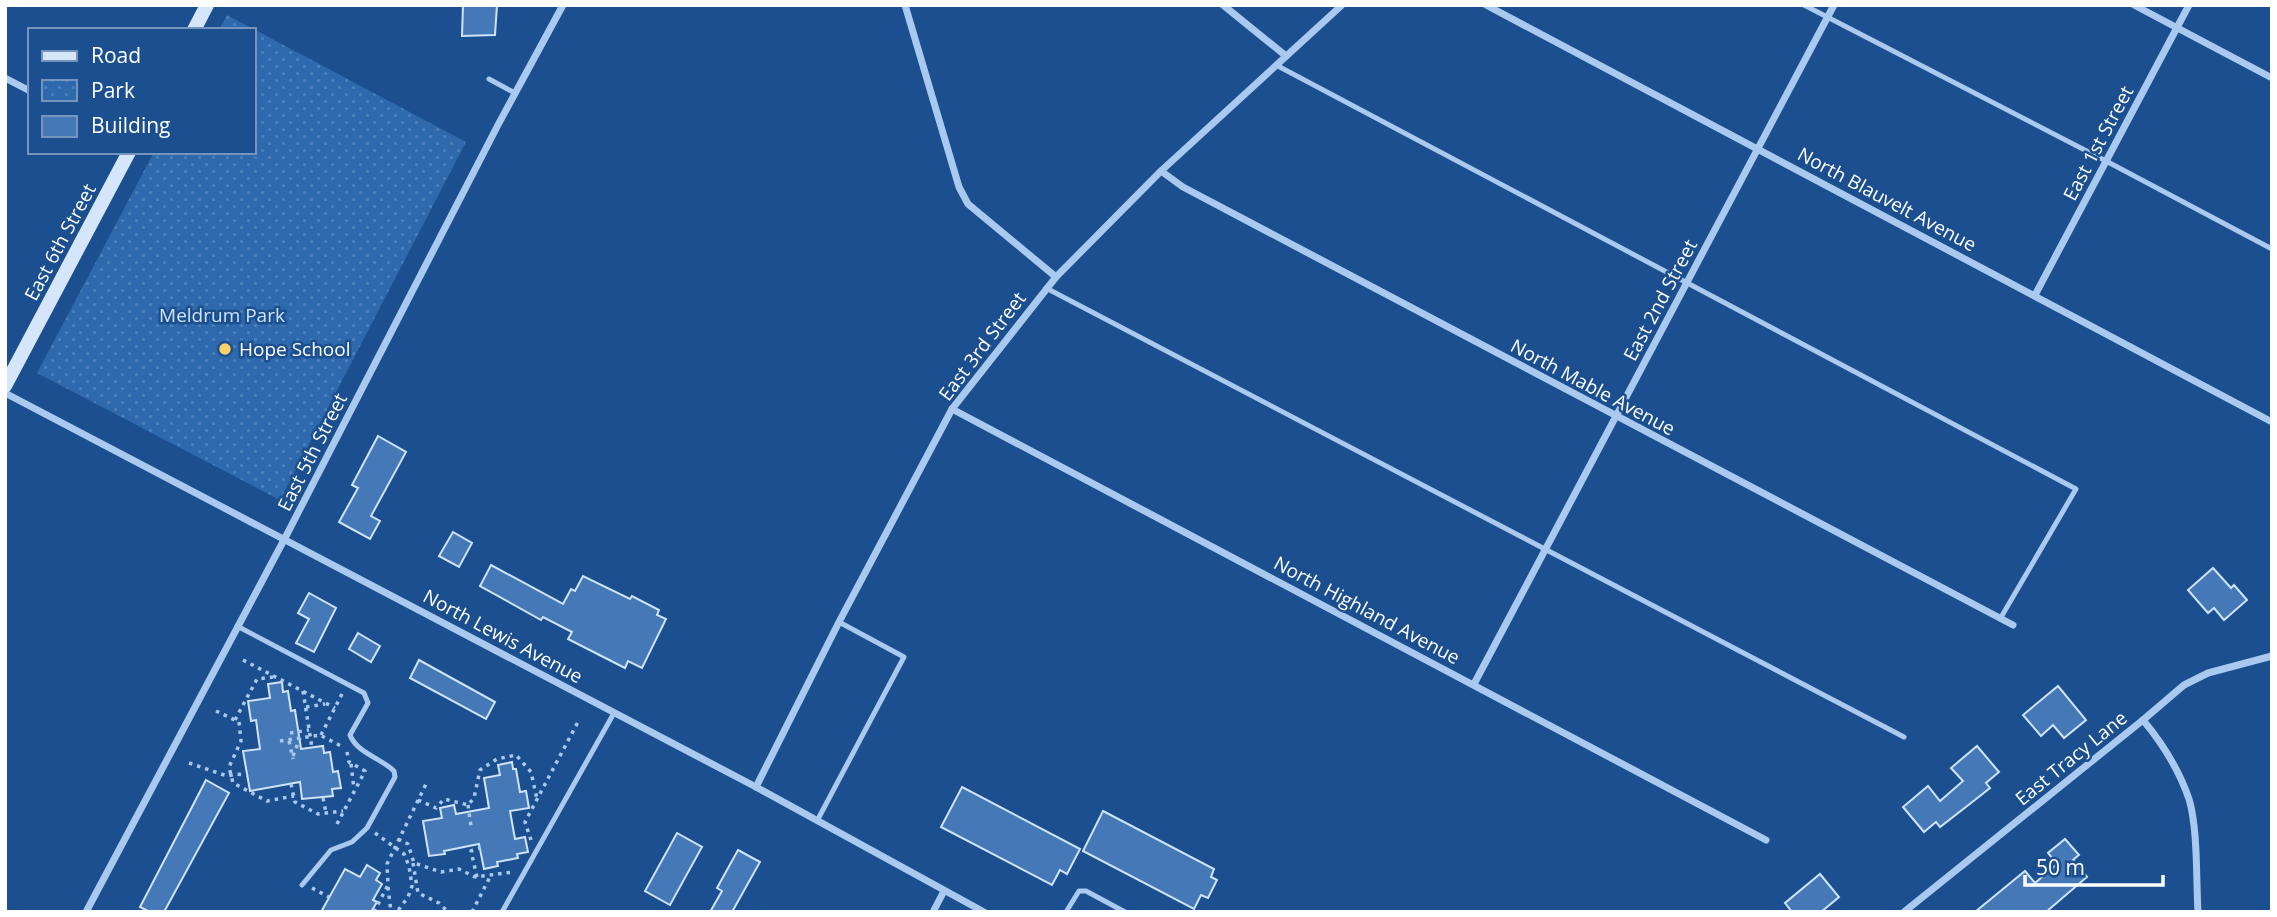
<svg xmlns="http://www.w3.org/2000/svg" width="2277" height="917" font-family="'Open Sans',sans-serif">
	<defs>
		<pattern id="park-dots" width="8" height="8" patternUnits="userSpaceOnUse" patternTransform="scale(1.75)"><rect width="8" height="8" fill="#2e69ad"/><path d="M2 2h.1M6 6h.1" fill="none" stroke="#4d80b9" stroke-width="1.8" stroke-linecap="round"/></pattern>
	</defs>
	<rect width="100%" height="100%" fill="#1b4f8f"/>
	<!-- park -->
	<path fill="url(#park-dots)" d="M227,15L466,142L280,500L37,373L154,152H254V30H219Z"/>
	<!-- building -->
	<g fill="#4478b7" stroke="#cfe3fa" stroke-width="2">
		<path d="M463,5H497L495,35L462,36Z"/>
		<path d="M378,436L406,452L371,516L380,521L370,539L339,522L358,488L352,485Z"/>
		<path d="M453,532L472,543L459,567L439,556Z"/>
		<path d="M491,565L563,604L571,589L575,591L583,576L630,599L632,596L659,610L657,615L666,619L642,668L628,661L625,668L568,639L572,632L543,617L541,620L480,586Z"/>
		<path d="M2213,568L2231,588L2234,585L2247,600L2224,620L2214,608L2208,613L2188,590Z"/>
		<path d="M309,593L336,608L314,652L296,643L309,619L298,613Z"/>
		<path d="M358,633L380,646L371,662L349,649Z"/>
		<path d="M419,660L495,702L486,719L410,678Z"/>
		<path d="M282,682L283,692L288,691L291,711L295,710L301,749L323,746L324,753L330,752L333,772L338,771L341,788L332,789L333,796L302,799L300,782L250,791L243,751L260,749L256,720L251,721L248,701L270,698L268,684Z"/>
		<path d="M2058,686L2086,720L2064,738L2053,725L2041,736L2023,715Z"/>
		<path d="M1977,746L1999,772L1986,783L1990,788L1971,803L1940,827L1936,822L1924,832L1903,807L1928,786L1940,801L1963,781L1951,768Z"/>
		<path d="M512,762L513,769H516L520,792L526,791L529,808L510,811L515,839L525,837L528,852L517,854L518,858L497,862L498,866L484,869L479,844L444,851L445,854L429,856L423,821L442,818L440,808L454,805L456,814L489,808L484,778L500,775L498,765Z"/>
		<path d="M206,780L229,793L164,912H150L140,907Z"/>
		<path d="M962,787L1080,849L1067,874L1060,870L1052,885L941,827Z"/>
		<path d="M1103,811L1214,869L1211,877L1217,880L1208,898L1201,895L1194,909L1083,851Z"/>
		<path d="M677,833L702,847L670,905L645,891Z"/>
		<path d="M2065,839L2079,855L2073,860L2087,877L2046,912H1975L2025,871L2035,883L2057,864L2048,853Z"/>
		<path d="M738,850L760,862L732,912H710L722,891L717,888Z"/>
		<path d="M367,865L380,873L376,880L382,884L373,900L377,902L371,912H321L345,869L360,877Z"/>
		<path d="M1820,874L1839,897L1821,912H1792L1785,903Z"/>
	</g>
	<g fill="none" stroke-linecap="round" stroke-linejoin="round">
		<!-- path -->
		<g stroke="#a9c9ee" stroke-width="3.5" stroke-dasharray="3.5 5" stroke-linecap="butt">
			<path d="M243,660L335,708"/>
			<path d="M303,691L312,748"/>
			<path d="M306,707L325,704"/>
			<path d="M216,711L239,722L241,741L229,767L233,783L267,801L294,796"/>
			<path d="M235,720L257,679L273,677"/>
			<path d="M290,733L309,730"/>
			<path d="M321,735L343,692"/>
			<path d="M280,741L320,735L343,747"/>
			<path d="M289,741L293,759"/>
			<path d="M293,756L300,738"/>
			<path d="M189,763L227,776L236,774L247,775"/>
			<path d="M351,764L354,789"/>
			<path d="M291,784L295,802L318,814L343,811"/>
			<path d="M323,798L326,813"/>
			<path d="M418,800L436,808L444,799L468,805L474,798L480,770L497,759L516,755L531,772L537,799"/>
			<path d="M468,805L471,826"/>
			<path d="M337,824L365,771L349,762L347,752"/>
			<path d="M375,833L404,854L409,866L412,886L408,897L397,912"/>
			<path d="M398,839L408,844L414,863L441,872L459,869L475,877L513,872"/>
			<path d="M531,840L525,822L579,720"/>
			<path d="M413,863L418,893L439,903L448,912"/>
			<path d="M477,877L471,851L480,848"/>
			<path d="M388,887L391,912"/>
			<path d="M312,888L329,897"/>
			<path d="M374,912L388,885L387,864L427,782"/>
			<path d="M472,912L491,875"/>
		</g>
		<!-- service -->
		<g stroke="#a9c9ee" stroke-width="5">
			<path d="M1804,5L2106,161L2272,249"/>
			<path d="M1276,65L2076,489L2000,619"/>
			<path d="M489,79L515,93"/>
			<path d="M1046,288L1904,737"/>
			<path d="M237,626L364,693L368,703L350,735C357,753 381,758 394,771L395,777L367,828L352,842L331,850L302,885"/>
			<path d="M817,821L904,657L839,622"/>
			<path d="M502,912L614,713"/>
			<path d="M1066,912L1079,891H1086L1125,912"/>
		</g>
		<!-- minor -->
		<g stroke="#a9c9ee" stroke-width="7">
			<path d="M905,5L959,187L968,204L1056,277"/>
			<path d="M1223,5L1286,56"/>
			<path d="M1486,5L2272,422"/>
			<path d="M2134,5L2272,78"/>
			<path d="M5,78L30,91"/>
			<path d="M1161,171L1183,187L2013,625"/>
			<path d="M2035,295L2189,5"/>
			<path d="M5,393L756,787L984,912"/>
			<path d="M952,409L1766,840"/>
			<path d="M1474,684L1834,5"/>
			<path d="M2143,720C2163,744 2179,770 2189,799C2198,829 2196,879 2198,912"/>
			<path d="M756,787L839,622L952,409L1056,277L1161,171L1342,5"/>
			<path d="M86,912L285,538L499,123L563,5"/>
			<path d="M933,912L944,891"/>
			<path d="M1904,912L2143,720L2184,685L2208,673L2272,656"/>
		</g>
		<!-- secondary -->
		<g stroke="#d6e6fa" stroke-width="14">
			<path d="M194,30L207,5"/>
			<path d="M5,386L129,152"/>
		</g>
	</g>
	<!-- markers -->
	<circle fill="#ffd166" stroke="#1b4f8f" stroke-width="2.5" cx="225" cy="349" r="7"/>
	<g text-anchor="middle" stroke-width="5" stroke-linejoin="round" paint-order="stroke">
		<!-- street labels -->
		<g font-size="19" fill="#fff" stroke="#1b4f8f">
			<text transform="translate(2098 143) rotate(-62)" y="7">East 1st Street</text>
			<text transform="translate(1887 199) rotate(28)" y="7">North Blauvelt Avenue</text>
			<text transform="translate(60 242) rotate(-62)" y="7">East 6th Street</text>
			<text transform="translate(1660 300) rotate(-62)" y="7">East 2nd Street</text>
			<text transform="translate(982 346) rotate(-53)" y="7">East 3rd Street</text>
			<text transform="translate(1593 387) rotate(28)" y="7">North Mable Avenue</text>
			<text transform="translate(312 452) rotate(-63)" y="7">East 5th Street</text>
			<text transform="translate(1367 610) rotate(28)" y="7">North Highland Avenue</text>
			<text transform="translate(503 636) rotate(28)" y="7">North Lewis Avenue</text>
			<text transform="translate(2071 758) rotate(-39)" y="7">East Tracy Lane</text>
		</g>
		<!-- park labels -->
		<g font-size="19" fill="#cfe3fa" stroke="#1b4f8f">
			<text x="222" y="322">Meldrum Park</text>
		</g>
		<!-- poi labels -->
		<g font-size="19" fill="#fff" stroke="#1b4f8f" text-anchor="start">
			<text x="239" y="356">Hope School</text>
		</g>
	</g>
	<!-- border -->
	<rect width="2277" height="917" fill="none" stroke="#ffffff" stroke-width="14"/>
	<!-- legend -->
	<rect x="28" y="28" width="228" height="126" fill="#1b4f8f" stroke="#7695bc" stroke-width="2"/>
	<rect x="42" y="51" width="35" height="10" fill="#d6e6fa" stroke="#7695bc" stroke-width="2"/>
	<text x="91" y="63" font-size="21" fill="#ffffff">Road</text>
	<rect x="42" y="80" width="35" height="21" fill="url(#park-dots)" stroke="#7695bc" stroke-width="2"/>
	<text x="91" y="98" font-size="21" fill="#ffffff">Park</text>
	<rect x="42" y="116" width="35" height="21" fill="#4478b7" stroke="#7695bc" stroke-width="2"/>
	<text x="91" y="133" font-size="21" fill="#ffffff">Building</text>
	<!-- scale -->
	<path d="M2025 875v10h138v-10" fill="none" stroke="#ffffff" stroke-width="3.5"/>
	<text x="2036" y="875" font-size="21" fill="#ffffff" stroke="#1b4f8f" stroke-width="5" paint-order="stroke">50 m</text>
</svg>
